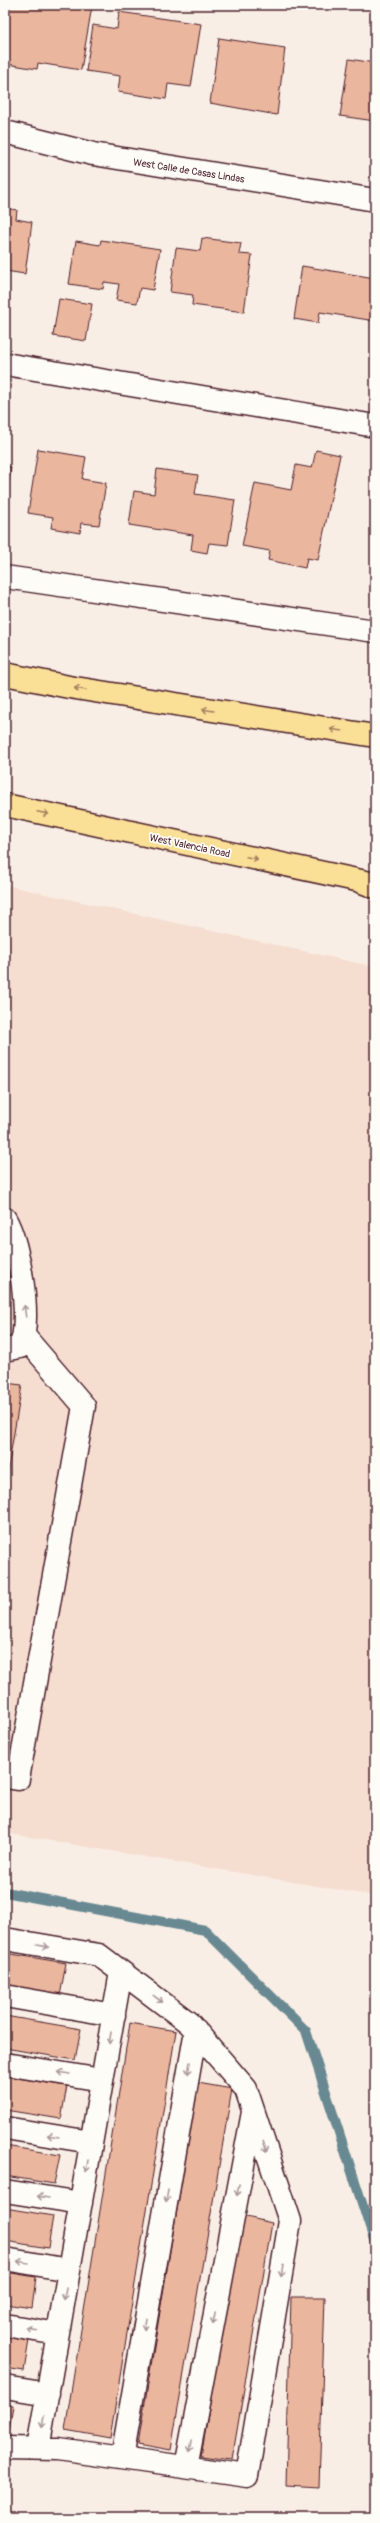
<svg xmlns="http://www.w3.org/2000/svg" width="380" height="2523" font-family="Pangolin,sans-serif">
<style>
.built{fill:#f5ddd0}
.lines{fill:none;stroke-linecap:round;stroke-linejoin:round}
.stream{stroke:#698992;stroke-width:10}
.building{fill:#ebb69e;stroke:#4a1f2b}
.minor-casing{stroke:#4a1f2b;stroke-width:25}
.major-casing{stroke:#4a1f2b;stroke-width:25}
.highway-casing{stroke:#4a1f2b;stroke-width:25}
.minor{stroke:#fdfcf7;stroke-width:22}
.major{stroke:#fadf96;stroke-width:22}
.highway{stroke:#fadf96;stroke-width:22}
.oneway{stroke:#a27f60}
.oneway2{stroke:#ac999b}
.labels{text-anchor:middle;stroke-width:3.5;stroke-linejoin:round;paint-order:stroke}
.street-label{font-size:10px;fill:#4a1f2b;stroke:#fdfcf7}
</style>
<rect width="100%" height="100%" fill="#f9eee5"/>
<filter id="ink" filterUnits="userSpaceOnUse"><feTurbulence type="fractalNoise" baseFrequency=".025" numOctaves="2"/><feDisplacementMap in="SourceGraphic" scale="8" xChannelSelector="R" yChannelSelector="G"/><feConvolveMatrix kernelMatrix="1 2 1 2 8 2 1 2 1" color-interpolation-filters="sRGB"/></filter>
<g filter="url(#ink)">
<!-- built -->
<path class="built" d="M 5,885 L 375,967 L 375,1896 L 5,1833 Z"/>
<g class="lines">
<!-- stream -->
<path class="stream" d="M 5,1892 L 205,1930 L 306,2031 L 375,2243"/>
</g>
<!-- building -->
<path class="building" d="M 5,5 L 92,6 L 81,70 L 38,63 L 37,69 L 7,64 L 9,48 L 5,47 Z
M 119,12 L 201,24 L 191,87 L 168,84 L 166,99 L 118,92 L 120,76 L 86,71 L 93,25 L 117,29 Z
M 219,38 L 285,48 L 277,115 L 210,103 Z
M 349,59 L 375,63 L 375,121 L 340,116 Z
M 5,208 L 17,210 L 16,219 L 32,222 L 25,274 L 5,271 Z
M 202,238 L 241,243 L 239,254 L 252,255 L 244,312 L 192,305 L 193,295 L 170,292 L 176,248 L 200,251 Z
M 101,240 L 160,249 L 153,290 L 140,288 L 137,303 L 116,300 L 119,284 L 104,282 L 103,289 L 69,284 L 76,241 L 100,245 Z
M 302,266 L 375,278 L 375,321 L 320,312 L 318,323 L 294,319 Z
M 59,299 L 92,304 L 86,341 L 53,336 Z
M 38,449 L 86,457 L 82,479 L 106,483 L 99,525 L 81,523 L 80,533 L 51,528 L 53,517 L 28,513 Z
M 316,450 L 340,455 L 318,560 L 307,558 L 305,568 L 268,560 L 270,551 L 242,546 L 255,483 L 291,490 L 296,465 L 312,468 Z
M 5,466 L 11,467 L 5,509 Z
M 157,469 L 198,475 L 195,494 L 235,500 L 228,545 L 209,543 L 207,553 L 191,550 L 193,535 L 129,525 L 134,491 L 154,494 Z
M 5,1383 L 22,1385 L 5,1487 Z
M 5,1953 L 66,1963 L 60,1996 L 5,1987 Z
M 5,2016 L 81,2029 L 75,2060 L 5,2048 Z
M 130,2023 L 176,2031 L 110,2438 L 65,2430 Z
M 5,2076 L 67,2086 L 61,2119 L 5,2110 Z
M 198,2083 L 232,2089 L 171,2450 L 138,2444 Z
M 5,2146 L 60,2155 L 54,2184 L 5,2176 Z
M 5,2208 L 53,2216 L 48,2248 L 5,2241 Z
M 242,2216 L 272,2223 L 232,2460 L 201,2456 Z
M 5,2272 L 36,2277 L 32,2308 L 5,2304 Z
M 291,2297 L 325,2297 L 319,2487 L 286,2485 Z
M 5,2336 L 29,2340 L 24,2371 L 5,2368 Z
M 5,2403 L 13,2405 L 9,2433 L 5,2432 Z"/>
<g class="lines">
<!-- minor casing -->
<g class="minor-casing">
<path id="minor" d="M 5,132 L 93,154 L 375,200
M 5,364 L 375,426
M 5,577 L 375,631
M 5,1219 C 20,1244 32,1322 20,1347 L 5,1350
M 5,1777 L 18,1779 L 84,1406 L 25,1337
M 5,1939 L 99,1955 L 189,2023 L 246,2089 L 290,2221 L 247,2476 L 58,2449 L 5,2448
M 5,1996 L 114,2015
M 5,2064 L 102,2080
M 5,2128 L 91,2142
M 5,2191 L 81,2203
M 5,2259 L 69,2270
M 5,2325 L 58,2334
M 5,2387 L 48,2394
M 38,2448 L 121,1972
M 122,2458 L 196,2030
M 186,2467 L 253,2112"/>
</g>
<!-- major casing -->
<g class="major-casing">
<path id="major" d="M 5,674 L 69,687 L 375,736
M 5,805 L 375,884"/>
</g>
<!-- highway casing -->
<g class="highway-casing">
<path id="highway" d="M 362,882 L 375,887"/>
</g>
<!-- minor -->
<use href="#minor" class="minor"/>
<!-- major -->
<use href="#major" class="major"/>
<!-- highway -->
<use href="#highway" class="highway"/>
</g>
<!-- one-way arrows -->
<defs><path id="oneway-shaft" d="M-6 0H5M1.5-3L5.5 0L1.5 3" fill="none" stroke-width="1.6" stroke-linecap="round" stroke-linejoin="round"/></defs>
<g class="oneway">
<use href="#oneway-shaft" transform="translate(80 689) rotate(-171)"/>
<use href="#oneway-shaft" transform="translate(208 710) rotate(-171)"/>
<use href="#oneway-shaft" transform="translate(336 730) rotate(-171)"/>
<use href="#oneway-shaft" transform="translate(43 813) rotate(12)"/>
<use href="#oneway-shaft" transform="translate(252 858) rotate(12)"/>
</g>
<g class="oneway2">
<use href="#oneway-shaft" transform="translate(25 1311) rotate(-97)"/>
<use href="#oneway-shaft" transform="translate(43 1946) rotate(10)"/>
<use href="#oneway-shaft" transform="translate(158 1999) rotate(37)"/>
<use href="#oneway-shaft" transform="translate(110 2038) rotate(100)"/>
<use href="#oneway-shaft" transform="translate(189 2068) rotate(100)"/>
<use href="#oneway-shaft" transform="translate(64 2073) rotate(-171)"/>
<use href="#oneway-shaft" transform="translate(53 2136) rotate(-171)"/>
<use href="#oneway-shaft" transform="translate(265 2146) rotate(72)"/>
<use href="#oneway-shaft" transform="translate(87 2166) rotate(100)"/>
<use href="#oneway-shaft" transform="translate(238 2190) rotate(101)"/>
<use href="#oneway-shaft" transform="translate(167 2196) rotate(100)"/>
<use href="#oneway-shaft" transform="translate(43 2197) rotate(-171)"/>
<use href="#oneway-shaft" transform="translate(23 2262) rotate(-171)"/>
<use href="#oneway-shaft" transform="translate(282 2271) rotate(100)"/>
<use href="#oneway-shaft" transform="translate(65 2294) rotate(100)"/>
<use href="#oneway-shaft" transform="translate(214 2318) rotate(101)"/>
<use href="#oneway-shaft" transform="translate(145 2324) rotate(100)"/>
<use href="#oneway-shaft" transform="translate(32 2329) rotate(-170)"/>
<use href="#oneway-shaft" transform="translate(43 2422) rotate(100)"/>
<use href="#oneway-shaft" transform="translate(190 2446) rotate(101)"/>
</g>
</g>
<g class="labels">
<!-- street labels -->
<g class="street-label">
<text transform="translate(189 170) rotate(9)" y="4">West Calle de Casas Lindas</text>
<text transform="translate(190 845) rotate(12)" y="4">West Valencia Road</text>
</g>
</g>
<!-- margin -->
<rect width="380" height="2523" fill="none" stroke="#fdfcf7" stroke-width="20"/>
<rect x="10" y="10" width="360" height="2503" fill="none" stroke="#4a1f2b" stroke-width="1.5" filter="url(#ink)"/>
</svg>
